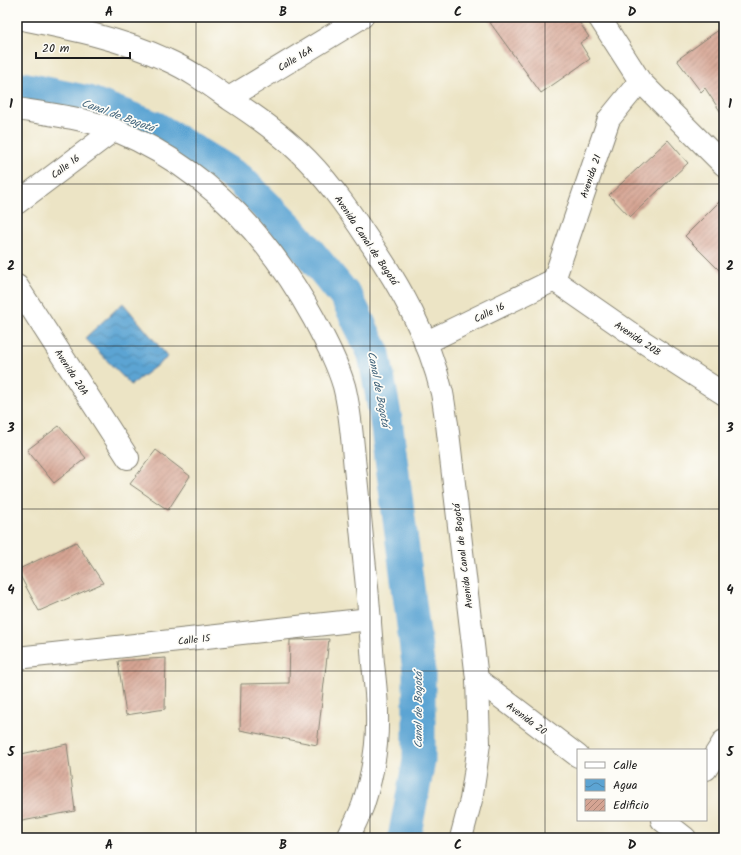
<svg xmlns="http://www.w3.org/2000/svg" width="741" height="855" font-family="Kalam,sans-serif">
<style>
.water{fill:url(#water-waves);stroke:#3c6078}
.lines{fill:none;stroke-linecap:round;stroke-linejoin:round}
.canal{stroke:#5ca4d3;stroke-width:33}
.building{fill:url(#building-hatch)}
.street-casing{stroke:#848070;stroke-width:24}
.secondary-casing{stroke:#848070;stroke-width:24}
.street{stroke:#fff;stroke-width:22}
.secondary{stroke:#fff;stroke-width:22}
.grid{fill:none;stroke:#1c1c1c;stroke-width:1;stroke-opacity:0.55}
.labels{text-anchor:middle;stroke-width:3.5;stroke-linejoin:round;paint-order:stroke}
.street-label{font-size:10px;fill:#1c1c1c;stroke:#fdfcf7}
.water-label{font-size:11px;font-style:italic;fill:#3c6078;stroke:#fdfcf7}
.neatline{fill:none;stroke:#1c1c1c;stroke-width:1.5}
.grid-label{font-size:13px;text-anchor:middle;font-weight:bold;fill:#1c1c1c}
</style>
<defs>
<pattern id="water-waves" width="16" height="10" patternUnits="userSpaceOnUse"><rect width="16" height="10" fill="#5ca4d3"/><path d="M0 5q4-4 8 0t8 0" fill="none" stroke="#4b85aa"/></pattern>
<pattern id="building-hatch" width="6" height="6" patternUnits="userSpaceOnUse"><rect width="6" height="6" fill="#d5a493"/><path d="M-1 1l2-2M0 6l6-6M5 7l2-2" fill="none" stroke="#ac8577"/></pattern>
</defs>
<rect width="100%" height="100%" fill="#fdfcf7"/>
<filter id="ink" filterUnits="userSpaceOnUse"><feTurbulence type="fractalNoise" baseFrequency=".025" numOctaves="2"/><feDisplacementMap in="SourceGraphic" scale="8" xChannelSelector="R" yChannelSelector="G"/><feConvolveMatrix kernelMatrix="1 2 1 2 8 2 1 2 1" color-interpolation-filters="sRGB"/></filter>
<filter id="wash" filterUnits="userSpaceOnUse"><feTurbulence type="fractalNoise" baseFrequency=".012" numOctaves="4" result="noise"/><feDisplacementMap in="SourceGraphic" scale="16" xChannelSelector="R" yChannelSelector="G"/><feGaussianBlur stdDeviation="0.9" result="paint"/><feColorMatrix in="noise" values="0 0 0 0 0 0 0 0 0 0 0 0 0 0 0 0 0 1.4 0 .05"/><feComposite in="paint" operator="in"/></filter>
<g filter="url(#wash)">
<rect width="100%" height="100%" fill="#ece4c5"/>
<!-- water -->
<path class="water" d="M 123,303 L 168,357 L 131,385 L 85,338 Z"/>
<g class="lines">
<!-- canal -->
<path class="canal" d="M 17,87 L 88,102 L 156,128 L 239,179 L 294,234 L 347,298 L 374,354 L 386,420 L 419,671 L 419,761 L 404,838"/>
</g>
<g id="blocks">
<!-- building -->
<path class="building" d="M 486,17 L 576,17 L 589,37 L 580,43 L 590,59 L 541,93 Z
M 724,26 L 724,117 L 705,88 L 701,92 L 677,60 Z
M 668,140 L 688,163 L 630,217 L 609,195 Z
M 724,197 L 724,275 L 685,236 Z
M 59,426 L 86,458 L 54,483 L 27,450 Z
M 156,450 L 190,476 L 168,510 L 130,484 Z
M 76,542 L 103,583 L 39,611 L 17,570 Z
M 329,639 L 317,745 L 240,730 L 241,684 L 289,683 L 290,640 Z
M 166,658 L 165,709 L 126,715 L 118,661 Z
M 67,744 L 75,811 L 17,822 L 17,755 Z"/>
</g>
</g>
<g filter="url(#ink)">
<use href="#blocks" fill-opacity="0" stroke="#848070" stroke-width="1"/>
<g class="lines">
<!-- street casing -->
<g class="street-casing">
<path id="street" d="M 599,17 L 640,81 L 724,165
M 229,98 L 362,17
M 17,203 L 114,130
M 554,280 L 609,119 L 640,81
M 554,280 L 639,339 L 724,394
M 17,286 L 128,458
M 425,343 L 554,280
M 17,658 L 370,619
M 477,679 L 578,756
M 706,769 L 724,741
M 662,820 L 685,838"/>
</g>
<!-- secondary casing -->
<g class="secondary-casing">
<path id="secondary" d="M 17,18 C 67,28 120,38 167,60 C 190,70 210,85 231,100 C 254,115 277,131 297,150 C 325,176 347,207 368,239 C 400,286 429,337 442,393 C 444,403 445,414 447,424 L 477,679 L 479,743 L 475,774 L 471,800 L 461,838
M 17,109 C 50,114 84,118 115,130 C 205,167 268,235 314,319 C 325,340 337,362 344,386 C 351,413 352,440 355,468 C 359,504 362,541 366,577 C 369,606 371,635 373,664 C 375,681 377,698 377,714 C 378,744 372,777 363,805 C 359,816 353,827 348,838"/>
</g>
<!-- street -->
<use href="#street" class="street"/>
<!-- secondary -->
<use href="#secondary" class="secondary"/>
</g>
</g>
<!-- grid -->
<path class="grid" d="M 196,17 L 196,838M 370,17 L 370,838M 545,17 L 545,838M 17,184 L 724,184M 17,346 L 724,346M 17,509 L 724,509M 17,671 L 724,671"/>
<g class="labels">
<!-- street labels -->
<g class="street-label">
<text transform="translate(295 58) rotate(-31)" y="4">Calle 16A</text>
<text transform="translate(65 166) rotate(-37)" y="4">Calle 16</text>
<text transform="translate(590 176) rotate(-71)" y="4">Avenida 21</text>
<text transform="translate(367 240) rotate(56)" y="4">Avenida Canal de Bogotá</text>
<text transform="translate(489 312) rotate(-26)" y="4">Calle 16</text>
<text transform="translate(638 338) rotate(34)" y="4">Avenida 20B</text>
<text transform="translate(72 372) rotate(57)" y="4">Avenida 20A</text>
<text transform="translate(462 556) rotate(-97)" y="4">Avenida Canal de Bogotá</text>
<text transform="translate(194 639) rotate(-6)" y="4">Calle 15</text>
<text transform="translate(527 718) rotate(37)" y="4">Avenida 20</text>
</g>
<!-- water labels -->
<g class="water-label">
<text transform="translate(118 115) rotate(20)" y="4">Canal de Bogotá</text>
<text transform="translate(379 389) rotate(79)" y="4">Canal de Bogotá</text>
<text transform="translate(418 710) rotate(-90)" y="4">Canal de Bogotá</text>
</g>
</g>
<!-- margin -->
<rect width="741" height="855" fill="none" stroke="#fdfcf7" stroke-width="44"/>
<!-- legend -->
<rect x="577" y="749" width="130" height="72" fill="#fdfcf7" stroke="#a3a29f"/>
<rect x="585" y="762" width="20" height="6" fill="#ffffff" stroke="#a3a29f"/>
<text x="613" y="769" font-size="12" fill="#1c1c1c">Calle</text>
<rect x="585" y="779" width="20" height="12" fill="url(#water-waves)" stroke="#a3a29f"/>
<text x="613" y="789" font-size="12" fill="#1c1c1c">Agua</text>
<rect x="585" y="799" width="20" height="12" fill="url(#building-hatch)" stroke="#a3a29f"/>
<text x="613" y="809" font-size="12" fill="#1c1c1c">Edificio</text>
<!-- scale -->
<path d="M36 52v6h94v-6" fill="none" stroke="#1c1c1c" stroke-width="2"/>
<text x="42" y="52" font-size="12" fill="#1c1c1c" stroke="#fdfcf7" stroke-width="3" paint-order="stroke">20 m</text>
<rect x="22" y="22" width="697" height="811" class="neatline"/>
<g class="grid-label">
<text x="109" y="16">A</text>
<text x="283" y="16">B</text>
<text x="458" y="16">C</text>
<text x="632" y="16">D</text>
<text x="11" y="108">1</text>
<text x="730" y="108">1</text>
<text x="11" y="270">2</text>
<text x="730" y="270">2</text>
<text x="11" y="432">3</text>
<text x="730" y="432">3</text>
<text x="11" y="594">4</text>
<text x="730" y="594">4</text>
<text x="11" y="756">5</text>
<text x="730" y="756">5</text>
<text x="109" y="849">A</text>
<text x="283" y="849">B</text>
<text x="458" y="849">C</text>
<text x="632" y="849">D</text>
</g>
</svg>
